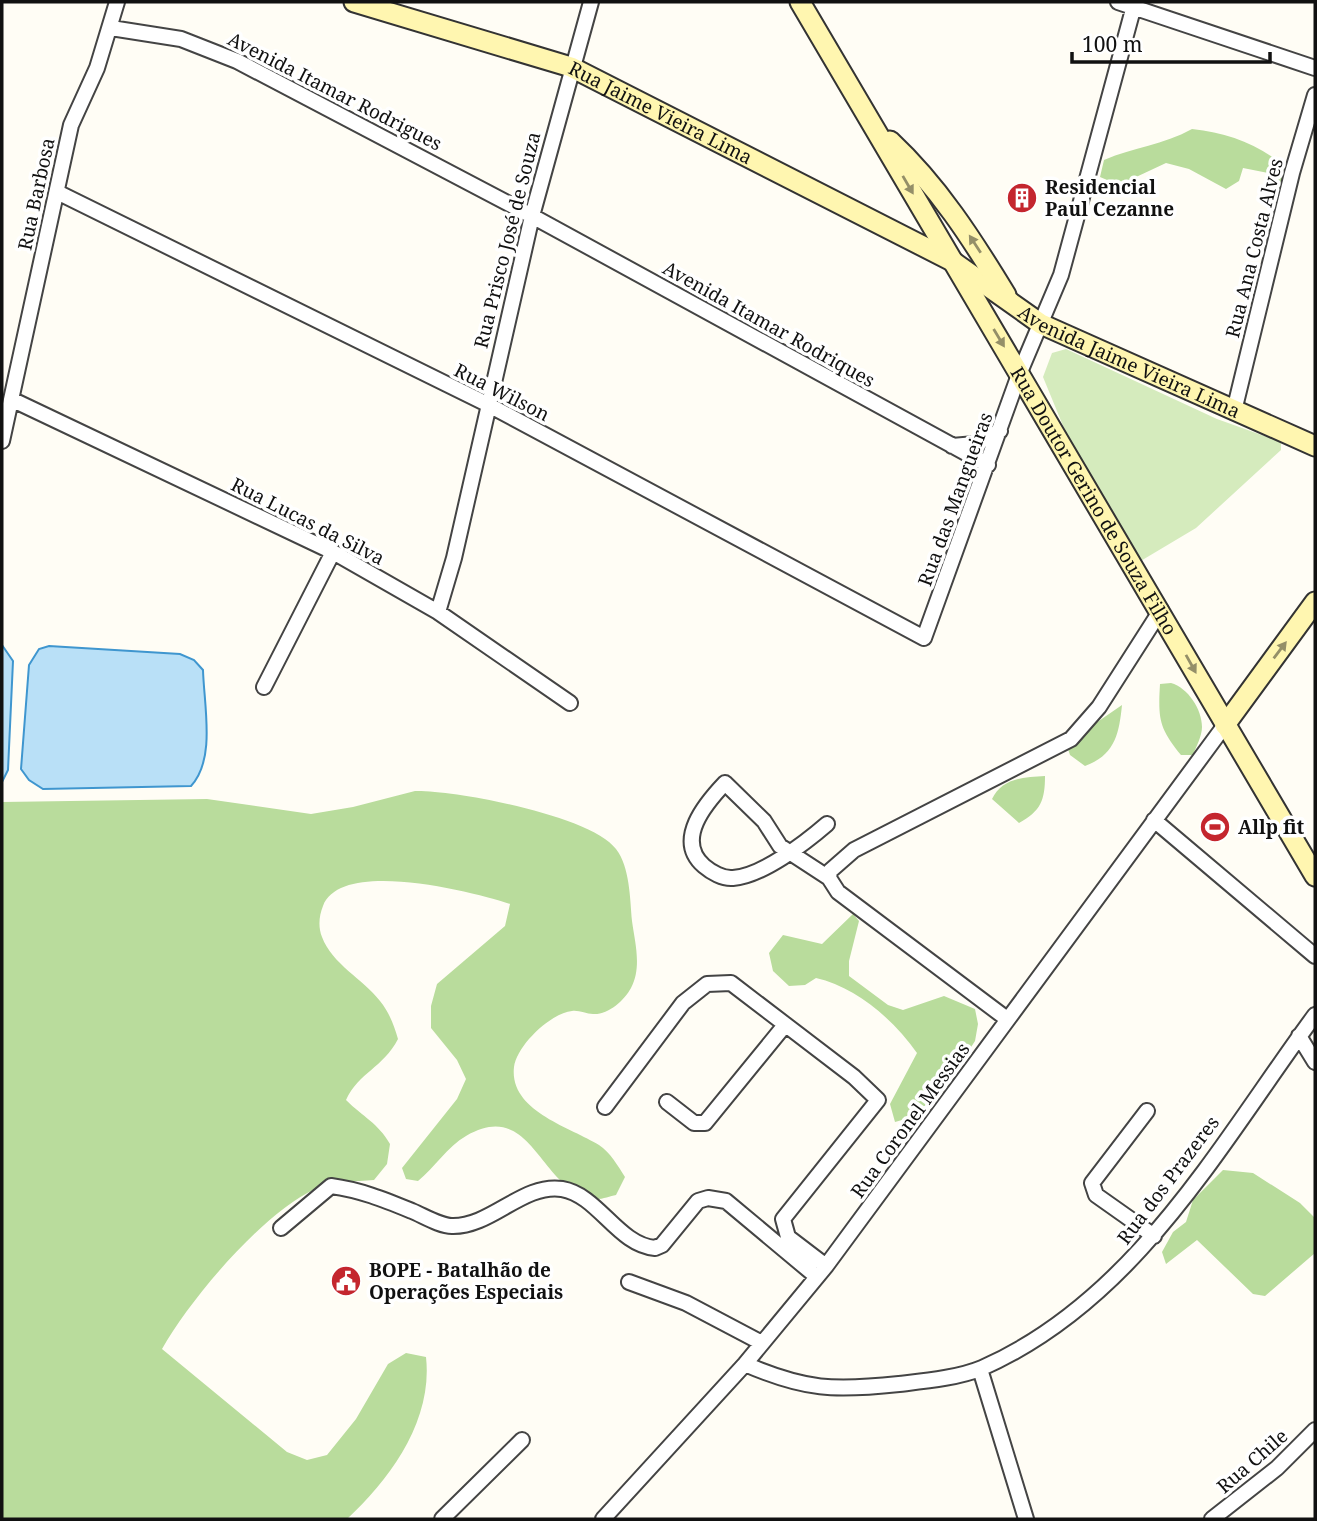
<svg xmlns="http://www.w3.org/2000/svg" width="1317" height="1521" font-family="'Noto Serif',serif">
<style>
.green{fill:#d5ebbd}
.forest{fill:#b9dc9c}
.water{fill:#b9e0f7;stroke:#3f96cf;stroke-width:2}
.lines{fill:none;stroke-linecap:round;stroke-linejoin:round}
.street-casing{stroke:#444;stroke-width:18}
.secondary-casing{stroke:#333;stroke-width:23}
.street{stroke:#fff;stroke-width:14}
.secondary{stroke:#fff6b0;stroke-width:19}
.oneway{fill:#948f68}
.labels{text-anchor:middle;stroke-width:7;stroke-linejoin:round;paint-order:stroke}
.street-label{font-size:19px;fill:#111;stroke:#fff}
.poi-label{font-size:19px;font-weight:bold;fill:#111;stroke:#fff;text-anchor:start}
</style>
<rect width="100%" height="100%" fill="#fffdf5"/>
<!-- green -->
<path class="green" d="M 1066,349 L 1217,419 L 1281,442 L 1281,450 L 1196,528 L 1139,562 L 1073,450 L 1043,377 L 1052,353 Z"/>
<!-- forest -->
<path class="forest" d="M 1192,129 C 1229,133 1258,144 1287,168 L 1278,203 L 1272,204 L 1267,199 L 1278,175 L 1243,168 L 1239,181 L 1226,189 L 1189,169 L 1166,163 L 1119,185 L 1100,177 L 1104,160 C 1134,147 1163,145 1192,129 Z
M 1171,683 C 1188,688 1202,709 1202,727 C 1202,736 1196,747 1193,755 L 1181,755 C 1159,728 1158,719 1160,684 Z
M 1122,705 C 1119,734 1115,755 1085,766 L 1070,755 L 1068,749 L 1093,725 Z
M 1045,776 C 1045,800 1041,811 1019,823 L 992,799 C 1002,778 1024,777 1045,776 Z
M 415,791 C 456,790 592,816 616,849 C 630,867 630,899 632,921 C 635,943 642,967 631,988 C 624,1001 608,1015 593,1014 C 586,1014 579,1010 572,1011 C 551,1013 517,1045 514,1067 C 509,1111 570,1127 599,1145 C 610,1152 618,1166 625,1177 L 616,1195 C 610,1196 601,1200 594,1199 C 539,1191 533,1097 466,1136 C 448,1146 434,1168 418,1181 L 406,1179 L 402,1168 L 457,1099 L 466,1079 L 457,1060 L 431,1028 L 431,1006 L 437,984 L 505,926 L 510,904 C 473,892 341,858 323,906 C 319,916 318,927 322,937 C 332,964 363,979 380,1001 C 389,1012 394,1025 398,1039 C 383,1068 359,1072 346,1100 C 363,1117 378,1123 390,1144 L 387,1164 L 374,1180 C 355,1182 333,1180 315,1189 C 262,1214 191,1298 162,1349 L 287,1452 L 307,1460 L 327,1455 L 356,1419 L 388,1364 L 406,1353 L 426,1357 C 433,1420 391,1478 347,1519 L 2,1519 L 2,802 L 207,799 L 311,814 L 353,807 Z
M 853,914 L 859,921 L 849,961 L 849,976 L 888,1005 L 903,1010 L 944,996 L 975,1009 L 978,1024 L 975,1041 L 935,1103 L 916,1116 L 895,1122 L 890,1104 L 917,1053 C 894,1020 856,987 816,978 L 805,985 L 789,986 L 773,971 L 769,953 L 783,935 L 822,944 Z
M 1223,1170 L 1253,1173 L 1300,1203 L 1315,1218 L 1315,1253 L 1265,1296 L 1253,1294 L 1197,1240 L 1166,1264 L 1162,1252 L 1173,1232 L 1186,1222 L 1193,1200 Z"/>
<!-- water -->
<path class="water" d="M 2,645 L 13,661 L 8,770 L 2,782 Z
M 49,646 L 180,654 L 194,660 L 203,670 C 204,706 216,759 191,786 L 43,789 L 29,780 L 21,769 L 29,665 L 39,649 Z"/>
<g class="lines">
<!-- street casing -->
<g class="street-casing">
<path id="street" d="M 1118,2 L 1315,68
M 111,28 L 181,39 L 237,61 L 532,216 L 988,465
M 57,192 L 487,404 L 924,638 L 1020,372 L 1061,275 L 1135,2
M 13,400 L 333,552 L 438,612 L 570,703
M 1234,411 L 1292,173 L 1315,95
M 2,441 L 71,125 L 97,68 L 117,2
M 952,446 L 975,444 L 1000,431
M 438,612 L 454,558 L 532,216 L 591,2
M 264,687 L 333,552
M 1154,820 L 1315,956
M 827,824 C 805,843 762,876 733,878 C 723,879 711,872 704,866 C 674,840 706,803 725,783 L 764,821 L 780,846 L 829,878
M 1007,1019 L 838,892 L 829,878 L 830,871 L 854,850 L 1071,739 L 1099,707 L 1161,610
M 1299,1036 L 1315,1062
M 667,1102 L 694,1123 L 705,1123 L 785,1025
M 605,1107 L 683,1003 L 707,984 L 731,983 L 854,1077 L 878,1100 L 783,1219 L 788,1237 L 826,1266
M 1147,1111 L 1092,1183 L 1096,1195 L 1154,1236
M 281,1228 L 331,1186 C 361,1190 385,1200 412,1211 C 424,1216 440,1226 452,1226 C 491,1227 523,1183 562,1189 C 598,1195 618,1245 655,1248 L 662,1245 L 698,1201 L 708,1198 L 726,1201 L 817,1277
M 629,1282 L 686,1303 L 762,1343
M 745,1364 C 805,1390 834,1391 899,1384 C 925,1381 958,1378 982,1368 C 1136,1300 1220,1144 1315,1015
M 980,1369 L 1026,1519
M 442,1519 L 522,1440
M 603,1519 L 745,1364 L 826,1266 L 1225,725
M 1212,1519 L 1277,1468 L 1315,1430"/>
</g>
<!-- secondary casing -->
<g class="secondary-casing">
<g id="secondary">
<path id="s1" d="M 354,2 L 571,67 L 952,261 L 1041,324 L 1315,446"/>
<path id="s2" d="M 800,2 L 1315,876"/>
<path d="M 890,141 C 938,186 972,239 1006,295"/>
<path d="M 1225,725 L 1315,602"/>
</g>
</g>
<!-- street -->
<use href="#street" class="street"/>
<!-- secondary -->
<use href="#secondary" class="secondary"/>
</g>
<!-- one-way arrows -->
<defs><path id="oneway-solid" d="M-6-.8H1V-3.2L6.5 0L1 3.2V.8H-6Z" transform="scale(1.75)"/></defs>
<g class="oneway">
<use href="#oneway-solid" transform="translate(908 185) rotate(60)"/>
<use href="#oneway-solid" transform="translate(975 244) rotate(-123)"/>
<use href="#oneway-solid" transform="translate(999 338) rotate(59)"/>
<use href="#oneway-solid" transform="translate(1280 650) rotate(-53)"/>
<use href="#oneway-solid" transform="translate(1191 664) rotate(61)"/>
</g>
<!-- icons -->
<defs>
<g id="building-disc" transform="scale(1.575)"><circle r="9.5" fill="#c4262e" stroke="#fff"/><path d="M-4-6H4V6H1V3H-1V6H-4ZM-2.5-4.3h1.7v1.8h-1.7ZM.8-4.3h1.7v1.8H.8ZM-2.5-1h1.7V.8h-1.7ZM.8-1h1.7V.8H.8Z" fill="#fff"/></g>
<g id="stadium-disc" transform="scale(1.575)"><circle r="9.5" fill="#c4262e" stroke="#fff"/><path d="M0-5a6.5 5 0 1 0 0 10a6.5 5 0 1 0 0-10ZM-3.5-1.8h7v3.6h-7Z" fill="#fff"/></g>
<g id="civic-disc" transform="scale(1.575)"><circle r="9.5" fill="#c4262e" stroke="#fff"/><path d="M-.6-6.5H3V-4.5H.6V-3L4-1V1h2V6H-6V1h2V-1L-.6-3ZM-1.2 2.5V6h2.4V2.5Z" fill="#fff"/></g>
</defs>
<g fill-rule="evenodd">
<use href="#building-disc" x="1022" y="198"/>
<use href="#stadium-disc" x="1215" y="827"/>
<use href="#civic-disc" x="346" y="1281"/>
</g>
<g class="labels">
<!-- street labels -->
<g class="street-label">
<text transform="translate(335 91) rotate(27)" y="7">Avenida Itamar Rodrigues</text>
<text dy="7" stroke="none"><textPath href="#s1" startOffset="327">Rua Jaime Vieira Lima</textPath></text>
<text transform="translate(36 194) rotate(-78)" y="7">Rua Barbosa</text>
<text transform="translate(507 240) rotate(-76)" y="7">Rua Prisco José de Souza</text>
<text transform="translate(1254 248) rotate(-76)" y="7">Rua Ana Costa Alves</text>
<text transform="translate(769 324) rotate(29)" y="7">Avenida Itamar Rodriques</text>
<text dy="7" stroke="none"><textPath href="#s1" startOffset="859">Avenida Jaime Vieira Lima</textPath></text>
<text transform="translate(502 392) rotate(27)" y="7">Rua Wilson</text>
<text transform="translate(955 499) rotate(-70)" y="7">Rua das Mangueiras</text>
<text dy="7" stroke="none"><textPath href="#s2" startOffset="579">Rua Doutor Gerino de Souza Filho</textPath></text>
<text transform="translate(308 521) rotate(27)" y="7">Rua Lucas da Silva</text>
<text transform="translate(910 1120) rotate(-54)" y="7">Rua Coronel Messias</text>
<text transform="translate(1168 1180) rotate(-53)" y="7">Rua dos Prazeres</text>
<text transform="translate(1252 1461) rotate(-41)" y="7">Rua Chile</text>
</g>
<!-- poi labels -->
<g class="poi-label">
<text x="1045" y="194">Residencial<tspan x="1045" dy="22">Paul Cezanne</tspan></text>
<text x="1238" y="834">Allp fit</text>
<text x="369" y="1277">BOPE - Batalhão de<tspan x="369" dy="22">Operações Especiais</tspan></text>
</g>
</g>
<!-- border -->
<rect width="1317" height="1521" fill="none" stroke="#111111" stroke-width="7"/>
<!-- scale -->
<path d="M1072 52v10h198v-10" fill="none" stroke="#111111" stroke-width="3.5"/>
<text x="1082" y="52" font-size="21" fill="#111111" stroke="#ffffff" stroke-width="5" paint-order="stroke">100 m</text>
</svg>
